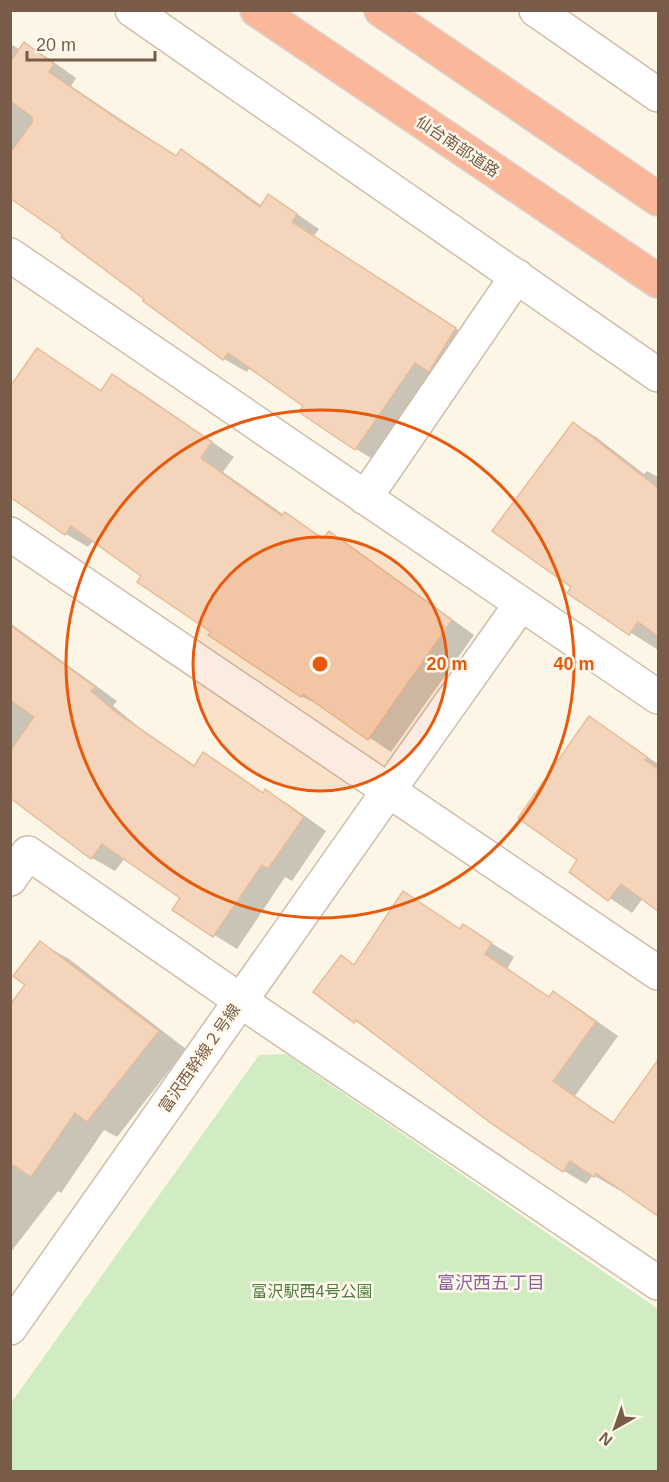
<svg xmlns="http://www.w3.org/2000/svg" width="669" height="1482" font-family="Helvetica,'Noto Sans JP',sans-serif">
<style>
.green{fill:#d1ecc3}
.shadow{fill:#0003}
.building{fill:#f4d5bb;stroke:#e7bc9b;stroke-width:1.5}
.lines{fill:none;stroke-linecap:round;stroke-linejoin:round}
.minor-casing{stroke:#cfbdab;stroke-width:36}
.tertiary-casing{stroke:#cfbdab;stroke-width:36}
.motorway-casing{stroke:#dcd5d0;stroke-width:36}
.minor{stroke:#fff;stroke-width:33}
.tertiary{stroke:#fff;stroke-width:33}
.motorway{stroke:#fab79a;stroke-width:33}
.ring{fill:none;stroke:#e8590c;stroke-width:3}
.labels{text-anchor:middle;stroke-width:5;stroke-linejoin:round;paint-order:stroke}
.street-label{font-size:16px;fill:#785c49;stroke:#fff9ec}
.park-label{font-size:16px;fill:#4f7e40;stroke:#fff9ec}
.neighbourhood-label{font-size:18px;fill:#8b649b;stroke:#fff9ec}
.centre{fill:#e8590c;stroke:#fff9ec;stroke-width:3}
.ring-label{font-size:18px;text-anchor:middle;font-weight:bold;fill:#e8590c;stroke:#fff9ec;stroke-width:5;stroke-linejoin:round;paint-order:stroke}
</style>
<rect width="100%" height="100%" fill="#fdf5e5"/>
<!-- green -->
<path class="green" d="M 286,1054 L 658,1309 L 658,1471 L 11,1471 L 11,1403 L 259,1055 Z"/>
<!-- shadow -->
<path class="shadow" d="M 10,44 L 21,50 L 25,44 L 48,58 L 76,78 L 71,86 L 177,157 L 182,151 L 204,164 L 262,206 L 269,196 L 291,210 L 319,229 L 314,236 L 478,343 L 378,462 L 356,449 L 305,406 L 250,367 L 247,372 L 224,359 L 65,234 L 10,196 Z
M 38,350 L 102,391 L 113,376 L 136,389 L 234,457 L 223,472 L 284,515 L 286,513 L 325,539 L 329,533 L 352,547 L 474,635 L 391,752 L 325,708 L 301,696 L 94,540 L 88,547 L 66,534 Z
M 573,423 L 596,437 L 644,474 L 647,471 L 658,477 L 658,650 L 569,593 L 573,587 Z
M 10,623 L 117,701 L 113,706 L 140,728 L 195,766 L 204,754 L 264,793 L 265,791 L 288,804 L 326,831 L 292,881 L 285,877 L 237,949 L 174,910 L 183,897 L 125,858 L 115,871 L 92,858 L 10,797 Z
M 590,718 L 658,764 L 658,909 L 643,898 L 632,913 L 571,872 L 579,860 Z
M 404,893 L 461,930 L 464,926 L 514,957 L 507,969 L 551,998 L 554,993 L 577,1007 L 618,1036 L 575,1096 L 615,1123 L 654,1068 L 658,1071 L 658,1214 L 619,1187 L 617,1189 L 593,1175 L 586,1184 L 564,1171 L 315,992 L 341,957 L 356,965 Z
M 40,943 L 69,959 L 186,1049 L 117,1137 L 104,1130 L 61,1193 L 58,1191 L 10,1253 L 10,1008 L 27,985 Z"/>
<!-- building -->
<path class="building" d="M 24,42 L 54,64 L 49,72 L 116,118 L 176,156 L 181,149 L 260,207 L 268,194 L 297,214 L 292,222 L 456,328 L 429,372 L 415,363 L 355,450 L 299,412 L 303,406 L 228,353 L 223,360 L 143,301 L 144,299 L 61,237 L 63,235 L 10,198 L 10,153 L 33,121 L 32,117 L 10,101 L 10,62 Z
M 37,348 L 101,391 L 112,374 L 212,442 L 201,458 L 282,516 L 285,512 L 323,539 L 329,531 L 452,620 L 368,740 L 303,694 L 301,697 L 208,635 L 211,632 L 137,582 L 141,576 L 71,526 L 65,535 L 10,497 L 10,387 Z
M 573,422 L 658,488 L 658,636 L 638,622 L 629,635 L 567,593 L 571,587 L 492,531 Z
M 10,625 L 95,687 L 91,691 L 117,713 L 194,766 L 203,752 L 263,793 L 265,789 L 304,817 L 268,869 L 262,865 L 213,937 L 172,910 L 180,898 L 102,844 L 91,859 L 10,798 L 10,751 L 34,717 L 10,700 Z
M 589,716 L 647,757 L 645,760 L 658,769 L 658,911 L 621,884 L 608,901 L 569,872 L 577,860 L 518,818 Z
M 403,891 L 460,929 L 463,924 L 492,943 L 485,954 L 549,997 L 553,991 L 596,1022 L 553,1081 L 613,1123 L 658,1060 L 658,1216 L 596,1173 L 594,1177 L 570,1161 L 563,1172 L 492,1124 L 356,1020 L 354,1023 L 313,992 L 341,955 L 354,965 Z
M 40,941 L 159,1031 L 87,1122 L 75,1113 L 31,1177 L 10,1163 L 10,1005 L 25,985 L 13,976 Z"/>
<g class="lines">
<!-- minor casing -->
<g class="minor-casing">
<path id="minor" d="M 132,10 L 658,375
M 536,10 L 658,95
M 10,255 L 658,697
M 365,498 L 517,276
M 389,790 L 521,604
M 10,879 L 28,853 L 267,1019 L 658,1283"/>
</g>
<!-- tertiary casing -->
<g class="tertiary-casing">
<path id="tertiary" d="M 10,534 L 658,973
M 10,1328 L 389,790"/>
</g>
<!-- motorway casing -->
<g class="motorway-casing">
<path id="motorway" d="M 257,10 L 658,281
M 381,10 L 658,199"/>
</g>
<!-- minor -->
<use href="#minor" class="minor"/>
<!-- tertiary -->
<use href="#tertiary" class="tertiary"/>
<!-- motorway -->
<use href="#motorway" class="motorway"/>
</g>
<!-- distance rings -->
<circle cx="320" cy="664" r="127" fill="#e8590c" fill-opacity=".12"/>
<g class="ring">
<circle cx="320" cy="664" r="127"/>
<circle cx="320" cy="664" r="254"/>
</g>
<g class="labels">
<!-- street labels -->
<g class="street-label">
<text transform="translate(458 146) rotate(34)" y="6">仙台南部道路</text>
<text transform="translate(199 1058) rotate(-55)" y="6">富沢西幹線２号線</text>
</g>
<!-- park labels -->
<g class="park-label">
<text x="312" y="1297">富沢駅西4号公園</text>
</g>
<!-- neighbourhood labels -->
<g class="neighbourhood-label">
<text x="491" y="1289">富沢西五丁目</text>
</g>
</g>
<circle cx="320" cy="664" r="9" class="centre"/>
<g class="ring-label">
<text x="447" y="670">20 m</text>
<text x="574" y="670">40 m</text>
</g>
<!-- border -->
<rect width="669" height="1482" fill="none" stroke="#785c49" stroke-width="24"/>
<!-- north arrow -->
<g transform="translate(615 1428) rotate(220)" stroke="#fff9ec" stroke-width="4.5" paint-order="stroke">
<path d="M0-4.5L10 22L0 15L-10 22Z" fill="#785c49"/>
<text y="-9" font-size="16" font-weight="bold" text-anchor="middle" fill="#785c49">N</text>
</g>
<!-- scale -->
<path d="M27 51v9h128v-9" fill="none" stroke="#785c49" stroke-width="3"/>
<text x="36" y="51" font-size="18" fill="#785c49" stroke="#fff9ec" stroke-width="4.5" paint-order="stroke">20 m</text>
</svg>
